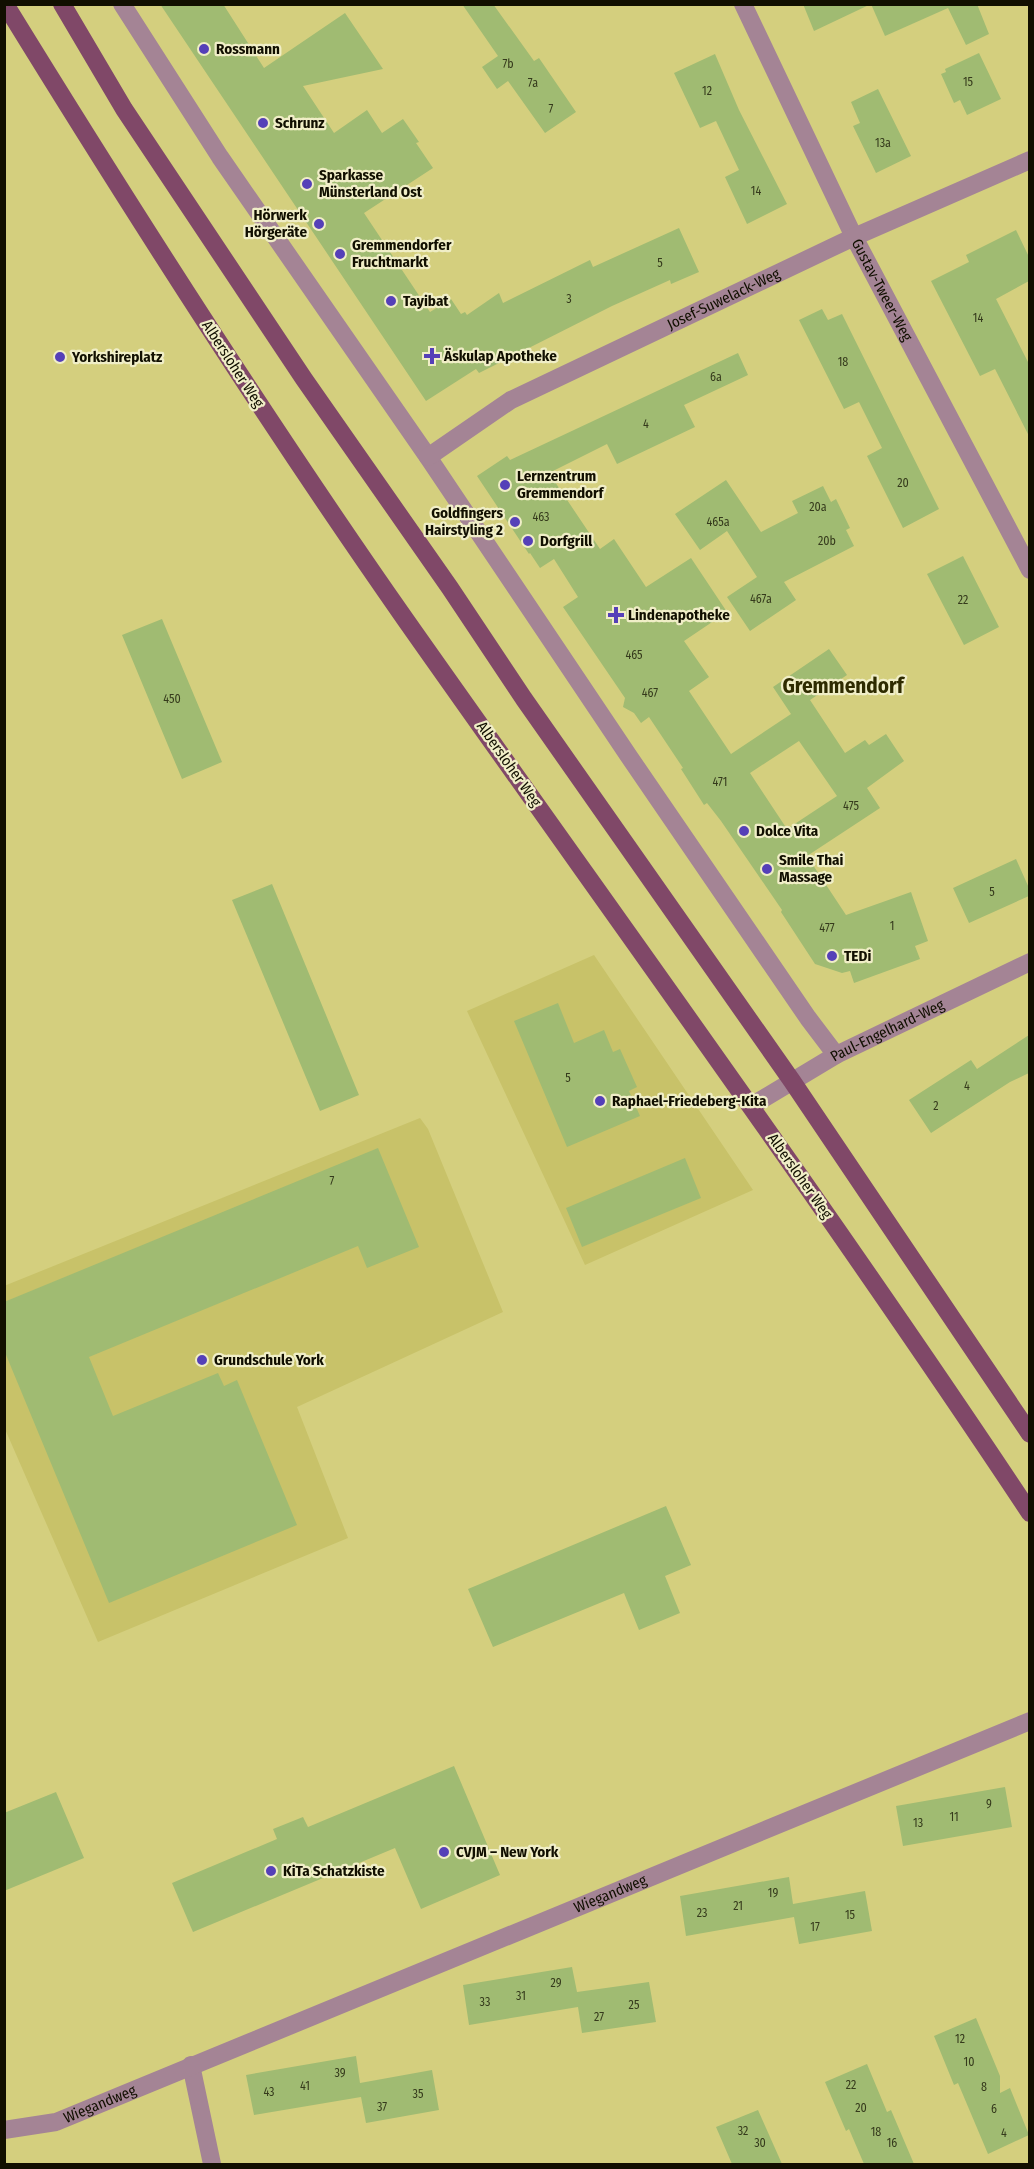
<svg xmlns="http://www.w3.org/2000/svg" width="1034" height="2169" font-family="'Fira Sans Condensed',sans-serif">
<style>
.built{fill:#c8c269}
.building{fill:#a0bb72;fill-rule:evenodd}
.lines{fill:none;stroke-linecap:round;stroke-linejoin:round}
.minor{stroke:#a48495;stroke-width:18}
.major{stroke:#804868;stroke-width:18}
.poi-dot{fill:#5540b8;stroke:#f0eec7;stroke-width:2}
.labels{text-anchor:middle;stroke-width:4.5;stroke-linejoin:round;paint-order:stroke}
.number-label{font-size:12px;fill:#353a1c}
.poi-label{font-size:15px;font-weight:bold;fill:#110f00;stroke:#f0eec7;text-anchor:start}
.street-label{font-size:15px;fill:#110f00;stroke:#f0eec7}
.district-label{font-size:21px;font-weight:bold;fill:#2e2b00;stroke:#f0eec7}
</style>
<rect width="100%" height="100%" fill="#d4cf7e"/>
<!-- built -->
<path class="built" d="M 594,955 L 753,1190 L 585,1265 L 467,1011 Z
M 420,1118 L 428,1129 L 503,1312 L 297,1407 L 348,1538 L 98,1642 L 5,1429 L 4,1286 Z"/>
<!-- building -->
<path class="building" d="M 160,4 L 223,4 L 264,68 L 345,13 L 383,69 L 303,86 L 334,133 L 367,110 L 382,133 L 403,119 L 419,142 L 416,143 L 433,168 L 364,213 L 430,312 L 451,299 L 461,314 L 465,312 L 467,315 L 499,293 L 503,303 L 590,260 L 593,267 L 679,228 L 699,272 L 671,284 L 670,280 L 612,306 L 479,373 L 476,369 L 426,401 Z
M 462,4 L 493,4 L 534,61 L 539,58 L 576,112 L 545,133 L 508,81 L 497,89 L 482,67 L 498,56 Z
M 803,4 L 871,4 L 814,31 Z
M 871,4 L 977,4 L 989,34 L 966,45 L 948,8 L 885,36 Z
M 979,53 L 1001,99 L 967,115 L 960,100 L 954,103 L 941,74 L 946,72 L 945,69 Z
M 715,54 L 739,110 L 787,204 L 747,224 L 725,177 L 739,170 L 716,121 L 700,128 L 674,73 Z
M 878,89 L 911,156 L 876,173 L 853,126 L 860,123 L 851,102 Z
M 1016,230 L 1029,257 L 1029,281 L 996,299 L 1029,364 L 1029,436 L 995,369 L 980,376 L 931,281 L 969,262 L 966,255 Z
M 822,309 L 828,320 L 842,314 L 939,509 L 903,528 L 867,456 L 882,448 L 859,402 L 844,409 L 799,320 Z
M 738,353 L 748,375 L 684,405 L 695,427 L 617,464 L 607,444 L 549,473 L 600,549 L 614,539 L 646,587 L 691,558 L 727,612 L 684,641 L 709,677 L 689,691 L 731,754 L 791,714 L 773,687 L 829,649 L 847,675 L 810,700 L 845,753 L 865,740 L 869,745 L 886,734 L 904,761 L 867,788 L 880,808 L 807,856 L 846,915 L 911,892 L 928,941 L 915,946 L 920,959 L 854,983 L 850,971 L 842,973 L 815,964 L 781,912 L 782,910 L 721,821 L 707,803 L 704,805 L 681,769 L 683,768 L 649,717 L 641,723 L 634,713 L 623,707 L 625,698 L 563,607 L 578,597 L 554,559 L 540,568 L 530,553 L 529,554 L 477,476 L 507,456 L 510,460 ZM 799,741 L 837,796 L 787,829 L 750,773 Z
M 726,480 L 761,532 L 798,513 L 792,501 L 823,486 L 831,502 L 836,499 L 850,528 L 846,530 L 854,546 L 784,582 L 796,600 L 750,631 L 727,597 L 757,577 L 727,531 L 700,550 L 675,514 Z
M 963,556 L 999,627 L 964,645 L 927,574 Z
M 162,619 L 222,762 L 182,779 L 122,635 Z
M 1016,859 L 1029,888 L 1029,896 L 969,923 L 953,888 Z
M 272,884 L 359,1095 L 320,1111 L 232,900 Z
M 558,1003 L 574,1043 L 604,1030 L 613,1052 L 620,1049 L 637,1087 L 629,1091 L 640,1116 L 567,1147 L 514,1021 Z
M 1029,1035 L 1029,1073 L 1010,1082 L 931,1133 L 909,1100 L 971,1060 L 977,1069 Z
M 378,1148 L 419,1247 L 367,1268 L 358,1246 L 89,1357 L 113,1416 L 218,1373 L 224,1386 L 237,1380 L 297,1525 L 109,1603 L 4,1350 L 4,1302 Z
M 685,1158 L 701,1198 L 582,1247 L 566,1208 Z
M 666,1506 L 691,1565 L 665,1576 L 680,1613 L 639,1630 L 624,1593 L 493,1647 L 468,1589 Z
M 454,1766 L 500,1875 L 421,1909 L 395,1848 L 193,1932 L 172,1883 L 277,1839 L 273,1829 L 303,1817 L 308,1827 Z
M 1005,1787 L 1012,1827 L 903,1846 L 896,1806 Z
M 56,1792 L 84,1858 L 4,1891 L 4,1813 Z
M 789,1877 L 793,1904 L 865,1891 L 872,1931 L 799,1944 L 794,1917 L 686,1936 L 680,1896 Z
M 572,1967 L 577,1992 L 649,1982 L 656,2022 L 582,2033 L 578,2007 L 469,2025 L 463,1985 Z
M 976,2018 L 1000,2076 L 1000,2093 L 1010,2088 L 1029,2135 L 988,2154 L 958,2083 L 954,2085 L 934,2036 Z
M 356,2056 L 360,2083 L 432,2070 L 439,2110 L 366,2123 L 361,2097 L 254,2115 L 246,2075 Z
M 867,2064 L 887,2112 L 891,2110 L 914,2164 L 864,2164 L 849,2129 L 846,2131 L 825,2082 Z
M 758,2110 L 782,2164 L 732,2164 L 716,2127 Z"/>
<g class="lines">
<!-- minor -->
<g class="minor">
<path d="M 122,4 L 220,157 L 428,457 L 628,755 L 808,1018 L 836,1055"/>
<path id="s1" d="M 743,4 L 854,237 L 1030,570"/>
<path id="s2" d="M 428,457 L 511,400 L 854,237 L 1030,160"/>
<path id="s3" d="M 751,1106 L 836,1055 L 1030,962"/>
<path d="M 191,2065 L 212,2164"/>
<path id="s4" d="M 4,2130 L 56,2122 L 1030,1721"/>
</g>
<!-- major -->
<path class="major" d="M 5,4 C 133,212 265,419 405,619 C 614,916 829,1210 1030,1513
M 62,4 L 124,109 L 304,379 L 450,588 L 524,699 L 792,1081 L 1030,1434"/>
</g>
<!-- markers -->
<g class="poi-dot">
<circle cx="204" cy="49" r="6"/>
<circle cx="263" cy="123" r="6"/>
<circle cx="307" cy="184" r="6"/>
<circle cx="319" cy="224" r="6"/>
<circle cx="340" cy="254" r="6"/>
<circle cx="391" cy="301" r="6"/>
<path d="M429 347h6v6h6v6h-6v6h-6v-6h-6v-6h6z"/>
<circle cx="60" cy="357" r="6"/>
<circle cx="505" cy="485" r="6"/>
<circle cx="515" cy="522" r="6"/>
<circle cx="528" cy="541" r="6"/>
<path d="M613 606h6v6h6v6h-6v6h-6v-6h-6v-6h6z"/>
<circle cx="744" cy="831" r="6"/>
<circle cx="767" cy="869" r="6"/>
<circle cx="832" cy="956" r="6"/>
<circle cx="600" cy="1101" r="6"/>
<circle cx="202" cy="1360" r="6"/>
<circle cx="444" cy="1852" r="6"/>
<circle cx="271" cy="1871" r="6"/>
</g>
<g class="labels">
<!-- number labels -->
<g class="number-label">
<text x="508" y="68">7b</text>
<text x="968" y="86">15</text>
<text x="533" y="87">7a</text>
<text x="707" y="95">12</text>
<text x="551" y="113">7</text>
<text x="883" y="147">13a</text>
<text x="756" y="195">14</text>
<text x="660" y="267">5</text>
<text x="569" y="303">3</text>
<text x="978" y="322">14</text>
<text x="843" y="366">18</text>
<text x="716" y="381">6a</text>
<text x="646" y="428">4</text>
<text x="903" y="487">20</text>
<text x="818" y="511">20a</text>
<text x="541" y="521">463</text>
<text x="718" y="526">465a</text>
<text x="827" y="545">20b</text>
<text x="761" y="603">467a</text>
<text x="963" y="604">22</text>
<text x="634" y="659">465</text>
<text x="650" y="697">467</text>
<text x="172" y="703">450</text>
<text x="720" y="786">471</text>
<text x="851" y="810">475</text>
<text x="992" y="896">5</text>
<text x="892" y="930">1</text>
<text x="827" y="932">477</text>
<text x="568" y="1082">5</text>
<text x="967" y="1090">4</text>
<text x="936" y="1110">2</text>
<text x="332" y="1185">7</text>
<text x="989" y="1808">9</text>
<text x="954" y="1821">11</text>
<text x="918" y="1827">13</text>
<text x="773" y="1897">19</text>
<text x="738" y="1910">21</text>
<text x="702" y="1917">23</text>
<text x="850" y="1919">15</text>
<text x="815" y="1931">17</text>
<text x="556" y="1987">29</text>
<text x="521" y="2000">31</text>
<text x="485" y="2006">33</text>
<text x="634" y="2009">25</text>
<text x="599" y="2021">27</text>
<text x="960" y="2043">12</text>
<text x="969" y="2066">10</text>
<text x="340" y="2077">39</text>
<text x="851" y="2089">22</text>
<text x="305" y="2090">41</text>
<text x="984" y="2091">8</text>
<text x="269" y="2096">43</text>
<text x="418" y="2098">35</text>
<text x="382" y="2111">37</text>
<text x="861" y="2112">20</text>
<text x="994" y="2113">6</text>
<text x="743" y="2135">32</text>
<text x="876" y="2136">18</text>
<text x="1004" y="2137">4</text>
<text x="760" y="2147">30</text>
<text x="892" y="2147">16</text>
</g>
<!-- poi labels -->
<g class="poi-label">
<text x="216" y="54">Rossmann</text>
<text x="275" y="128">Schrunz</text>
<text x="319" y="180">Sparkasse<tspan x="319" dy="17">Münsterland Ost</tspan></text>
<text x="307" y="220" text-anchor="end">Hörwerk<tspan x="307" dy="17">Hörgeräte</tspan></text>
<text x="352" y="250">Gremmendorfer<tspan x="352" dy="17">Fruchtmarkt</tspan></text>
<text x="403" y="306">Tayibat</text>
<text x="444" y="361">Äskulap Apotheke</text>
<text x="72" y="362">Yorkshireplatz</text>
<text x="517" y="481">Lernzentrum<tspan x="517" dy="17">Gremmendorf</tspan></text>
<text x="503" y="518" text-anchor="end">Goldfingers<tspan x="503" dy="17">Hairstyling 2</tspan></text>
<text x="540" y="546">Dorfgrill</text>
<text x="628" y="620">Lindenapotheke</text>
<text x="756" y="836">Dolce Vita</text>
<text x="779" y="865">Smile Thai<tspan x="779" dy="17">Massage</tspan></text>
<text x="844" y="961">TEDi</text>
<text x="612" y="1106">Raphael-Friedeberg-Kita</text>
<text x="214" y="1365">Grundschule York</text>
<text x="456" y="1857">CVJM – New York</text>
<text x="283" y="1876">KiTa Schatzkiste</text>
</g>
<!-- street labels -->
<g class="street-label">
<text dy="5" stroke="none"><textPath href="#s1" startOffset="318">Gustav-Tweer-Weg</textPath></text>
<text dy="5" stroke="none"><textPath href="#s2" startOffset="336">Josef-Suwelack-Weg</textPath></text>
<text transform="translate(233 364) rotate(57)" y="5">Albersloher Weg</text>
<text transform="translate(509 764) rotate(55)" y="5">Albersloher Weg</text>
<text dy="5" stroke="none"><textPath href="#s3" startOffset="156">Paul-Engelhard-Weg</textPath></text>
<text transform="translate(800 1176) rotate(55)" y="5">Albersloher Weg</text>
<text dy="5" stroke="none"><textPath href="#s4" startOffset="652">Wiegandweg</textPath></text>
<text dy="5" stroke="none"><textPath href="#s4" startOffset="100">Wiegandweg</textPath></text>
</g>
<!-- district labels -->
<g class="district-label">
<text x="843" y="693">Gremmendorf</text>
</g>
</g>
<!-- border -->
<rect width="1034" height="2169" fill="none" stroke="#110f00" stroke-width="12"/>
</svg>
